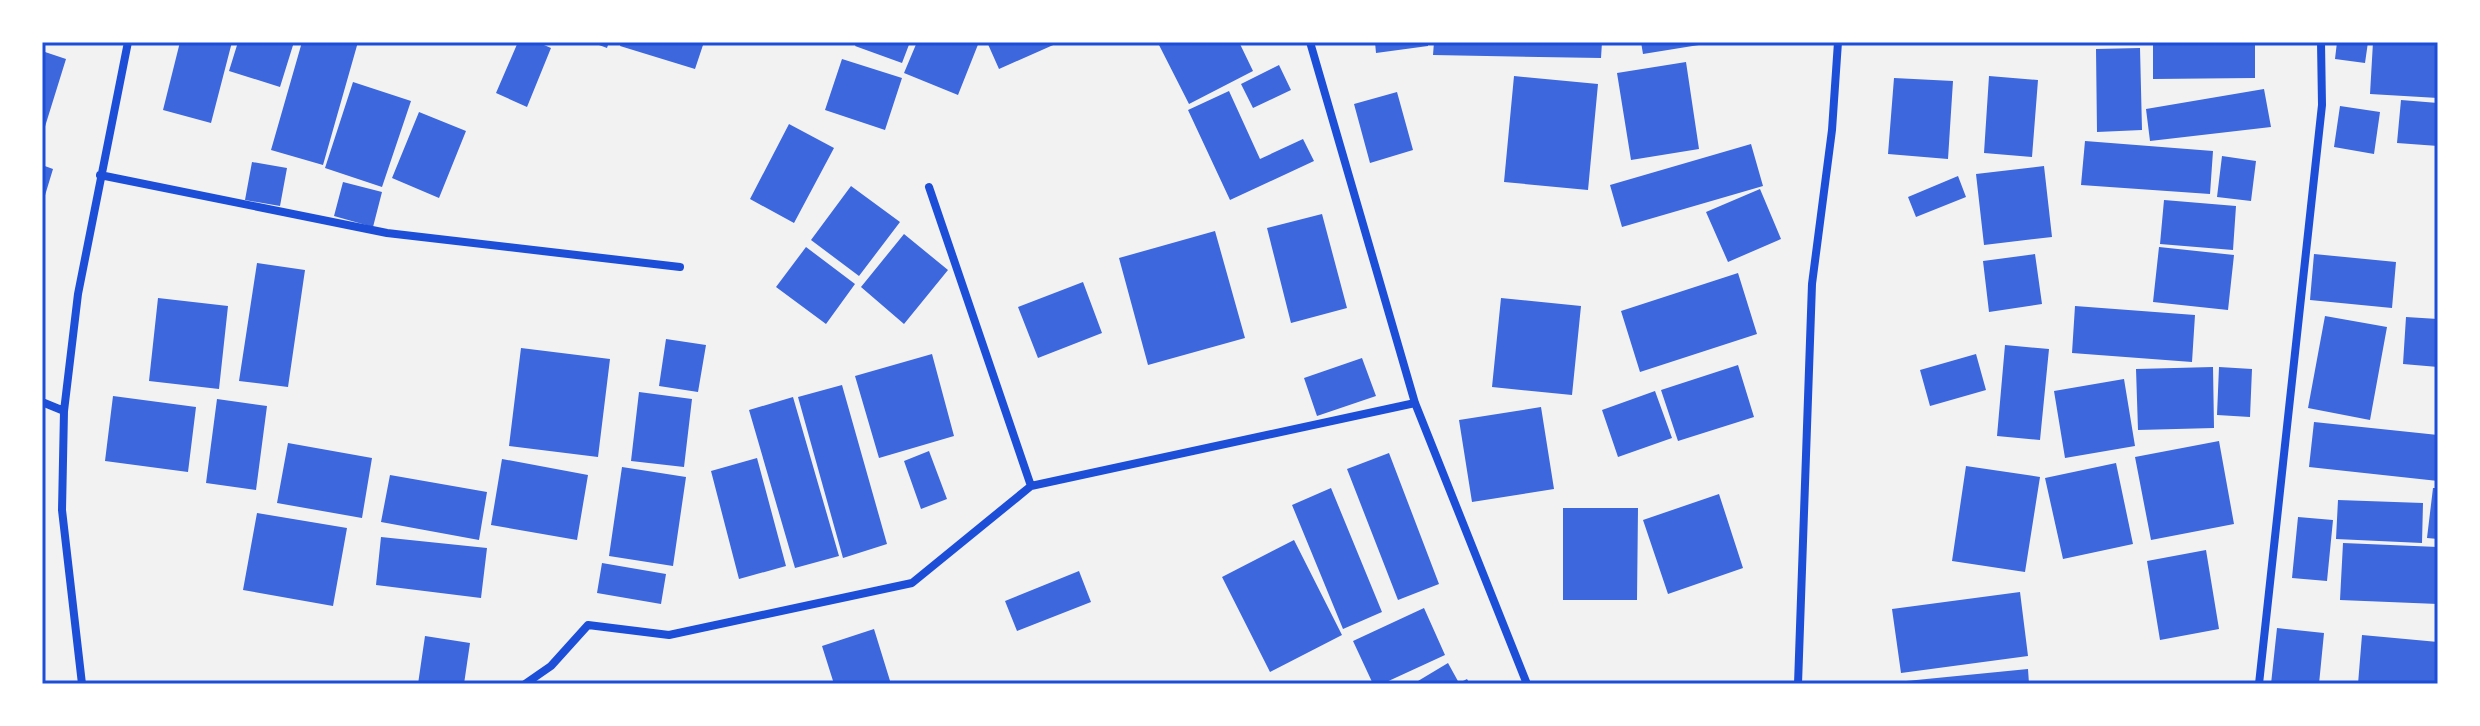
<svg xmlns="http://www.w3.org/2000/svg" width="2480" height="726" font-family="'Roboto Condensed',sans-serif">
<style>
.building{fill:#3d67dc}
.lines{fill:none;stroke-linecap:round;stroke-linejoin:round}
.minor{stroke:#1d4ed8;stroke-width:8}
.neatline{fill:none;stroke:#1d4ed8;stroke-width:3}
</style>
<rect width="100%" height="100%" fill="#f2f2f2"/>
<!-- building -->
<path class="building" d="M 180,42 L 232,42 L 211,123 L 163,110 Z
M 238,42 L 294,42 L 280,87 L 229,71 Z
M 302,42 L 358,42 L 323,165 L 271,150 Z
M 518,42 L 537,42 L 551,48 L 527,107 L 496,93 Z
M 591,42 L 609,42 L 607,48 Z
M 621,42 L 704,42 L 695,69 L 620,46 Z
M 857,42 L 910,42 L 902,63 L 855,46 Z
M 917,42 L 979,42 L 958,95 L 904,73 Z
M 987,42 L 1060,42 L 999,69 Z
M 1164,42 L 1239,42 L 1253,71 L 1189,104 L 1159,45 Z
M 1375,42 L 1428,42 L 1428,46 L 1376,53 Z
M 1434,42 L 1602,42 L 1601,58 L 1433,55 Z
M 1641,42 L 1705,42 L 1705,44 L 1643,54 Z
M 2153,42 L 2255,42 L 2255,78 L 2153,79 Z
M 2337,42 L 2368,42 L 2365,63 L 2335,59 Z
M 2373,42 L 2438,42 L 2438,98 L 2370,94 Z
M 2140,48 L 2142,130 L 2097,132 L 2096,49 Z
M 42,51 L 66,59 L 43,133 L 42,133 Z
M 842,59 L 902,78 L 885,130 L 825,110 Z
M 1686,62 L 1699,149 L 1631,160 L 1617,73 Z
M 1279,65 L 1291,90 L 1253,108 L 1241,84 Z
M 1514,76 L 1598,84 L 1588,190 L 1504,182 Z
M 1989,76 L 2038,80 L 2032,157 L 1984,153 Z
M 1894,78 L 1953,81 L 1948,159 L 1888,154 Z
M 353,82 L 411,101 L 382,187 L 325,168 Z
M 2264,89 L 2271,127 L 2150,141 L 2146,109 Z
M 1229,91 L 1260,159 L 1303,139 L 1314,161 L 1230,200 L 1188,110 Z
M 1397,92 L 1413,150 L 1370,163 L 1354,104 Z
M 2401,100 L 2438,103 L 2438,146 L 2397,143 Z
M 2340,106 L 2380,112 L 2374,154 L 2334,147 Z
M 419,112 L 466,131 L 439,198 L 392,178 Z
M 789,124 L 834,148 L 794,223 L 750,199 Z
M 2085,141 L 2213,151 L 2210,194 L 2081,185 Z
M 1751,144 L 1763,186 L 1622,227 L 1610,185 Z
M 2222,156 L 2256,161 L 2251,201 L 2217,197 Z
M 252,162 L 287,168 L 280,206 L 245,200 Z
M 42,165 L 53,169 L 43,202 L 42,202 Z
M 2044,166 L 2052,237 L 1984,245 L 1976,174 Z
M 1958,176 L 1966,197 L 1916,217 L 1908,197 Z
M 343,182 L 382,192 L 373,227 L 334,216 Z
M 851,186 L 900,222 L 859,276 L 811,240 Z
M 1760,189 L 1781,239 L 1728,262 L 1706,212 Z
M 2164,200 L 2236,206 L 2233,250 L 2160,244 Z
M 1322,214 L 1347,308 L 1291,323 L 1267,228 Z
M 1215,231 L 1245,338 L 1148,365 L 1119,258 Z
M 904,234 L 948,270 L 904,324 L 861,287 Z
M 806,247 L 855,284 L 826,324 L 776,287 Z
M 2159,247 L 2234,255 L 2228,310 L 2153,302 Z
M 2035,254 L 2042,304 L 1989,312 L 1983,261 Z
M 2314,254 L 2396,262 L 2392,308 L 2310,300 Z
M 257,263 L 305,270 L 288,387 L 239,381 Z
M 1738,273 L 1757,334 L 1640,372 L 1621,311 Z
M 1083,282 L 1102,333 L 1038,358 L 1018,307 Z
M 158,298 L 228,306 L 219,389 L 149,381 Z
M 1501,298 L 1581,306 L 1572,395 L 1492,387 Z
M 2075,306 L 2195,315 L 2192,362 L 2072,353 Z
M 2325,316 L 2387,327 L 2370,420 L 2308,408 Z
M 2406,317 L 2438,319 L 2438,367 L 2403,364 Z
M 666,339 L 706,345 L 698,392 L 659,386 Z
M 2005,345 L 2049,349 L 2040,440 L 1997,436 Z
M 521,348 L 610,359 L 598,457 L 509,446 Z
M 932,354 L 954,436 L 879,458 L 855,376 Z
M 1976,354 L 1986,390 L 1930,406 L 1920,370 Z
M 1362,358 L 1376,396 L 1317,416 L 1304,378 Z
M 1738,365 L 1754,417 L 1678,441 L 1661,390 Z
M 2213,367 L 2214,428 L 2138,430 L 2136,369 Z
M 2219,367 L 2252,369 L 2250,417 L 2217,415 Z
M 2124,379 L 2135,446 L 2065,458 L 2054,391 Z
M 842,385 L 887,544 L 843,558 L 798,397 Z
M 1655,391 L 1672,438 L 1618,457 L 1602,410 Z
M 639,392 L 692,399 L 684,467 L 631,461 Z
M 113,396 L 196,407 L 188,472 L 105,461 Z
M 793,397 L 839,556 L 795,568 L 749,410 Z
M 217,399 L 267,406 L 256,490 L 206,483 Z
M 1541,407 L 1554,489 L 1472,502 L 1459,420 Z
M 2314,422 L 2438,435 L 2438,481 L 2309,467 Z
M 2219,441 L 2234,524 L 2151,540 L 2135,457 Z
M 288,443 L 372,458 L 362,518 L 277,503 Z
M 929,451 L 947,499 L 921,509 L 904,461 Z
M 1389,453 L 1439,584 L 1398,600 L 1347,469 Z
M 757,458 L 786,566 L 739,579 L 711,471 Z
M 502,459 L 588,475 L 577,540 L 491,525 Z
M 2116,463 L 2133,544 L 2063,559 L 2045,478 Z
M 1966,466 L 2040,477 L 2025,572 L 1952,561 Z
M 622,467 L 686,477 L 673,566 L 609,556 Z
M 390,475 L 487,492 L 479,540 L 381,522 Z
M 1331,488 L 1382,612 L 1343,629 L 1292,505 Z
M 2433,488 L 2438,488 L 2438,539 L 2427,538 Z
M 1719,494 L 1743,568 L 1668,594 L 1643,520 Z
M 2338,500 L 2423,503 L 2422,543 L 2336,539 Z
M 1563,508 L 1638,508 L 1637,600 L 1563,600 Z
M 257,513 L 347,528 L 333,606 L 243,590 Z
M 2298,517 L 2333,520 L 2327,581 L 2292,578 Z
M 381,537 L 487,548 L 481,598 L 376,585 Z
M 1294,540 L 1342,635 L 1270,672 L 1222,577 Z
M 2343,543 L 2438,547 L 2438,604 L 2340,600 Z
M 2206,550 L 2219,629 L 2160,640 L 2147,561 Z
M 602,563 L 666,574 L 661,604 L 597,593 Z
M 1079,571 L 1091,602 L 1017,631 L 1005,601 Z
M 2020,592 L 2028,656 L 1901,673 L 1892,609 Z
M 1424,608 L 1445,655 L 1382,684 L 1373,684 L 1353,641 Z
M 2277,628 L 2324,633 L 2319,684 L 2271,684 Z
M 874,629 L 891,684 L 834,684 L 822,646 Z
M 2362,635 L 2438,642 L 2438,684 L 2358,684 Z
M 425,636 L 470,643 L 464,684 L 418,684 Z
M 1448,663 L 1459,683 L 1467,679 L 1470,684 L 1413,684 Z
M 2028,669 L 2029,684 L 1896,684 L 1896,682 Z"/>
<g class="lines">
<!-- minor -->
<path class="minor" d="M 1310,42 L 1415,403 L 1527,684
M 100,175 L 387,233 L 680,267
M 929,187 L 1031,486
M 42,402 L 64,411
M 82,684 L 62,510 L 64,411 L 78,294 L 128,42
M 525,684 L 551,666 L 588,625 L 669,635 L 912,583 L 1031,486 L 1415,403
M 1798,684 L 1812,284 L 1832,130 L 1838,42
M 2259,684 L 2322,105 L 2321,42"/>
</g>
<!-- border -->
<rect width="2480" height="726" fill="none" stroke="#ffffff" stroke-width="88"/>
<rect x="44" y="44" width="2392" height="638" class="neatline"/>
</svg>
